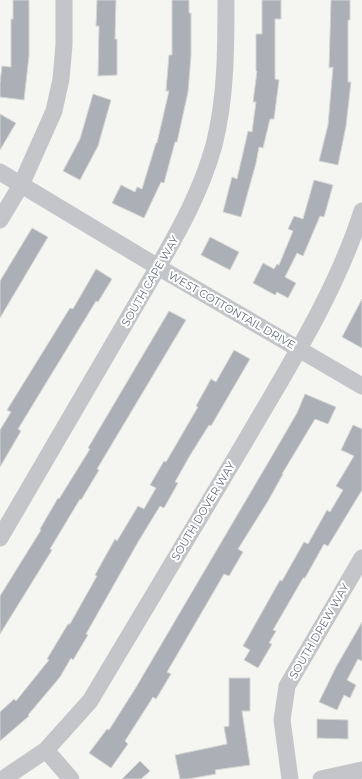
<svg xmlns="http://www.w3.org/2000/svg" width="362" height="779" font-family="Montserrat,sans-serif">
<style>
.building{fill:#aab0b6;stroke:#d6d6d4}
.lines{fill:none;stroke-linecap:round;stroke-linejoin:round}
.minor{stroke:#c3c5c9;stroke-width:17}
.labels{text-anchor:middle;stroke-width:4;stroke-linejoin:round;paint-order:stroke}
.street-label{font-size:11px;fill:#667181;stroke:#fff}
</style>
<rect width="100%" height="100%" fill="#f5f5f2"/>
<!-- building -->
<path class="building" d="M 13,0 L 29,0 L 29,56 L 24,100 L 0,97 L 0,83 L 2,66 L 11,67 L 11,19 L 13,19 Z
M 97,0 L 116,0 L 115,39 L 117,39 L 117,75 L 98,76 L 99,26 L 96,26 Z
M 172,0 L 189,0 L 189,13 L 191,13 L 191,56 L 188,92 L 177,142 L 175,142 L 164,183 L 161,182 L 144,218 L 112,203 L 121,185 L 135,192 L 137,187 L 142,189 L 156,143 L 157,143 L 169,91 L 166,91 L 169,55 L 172,55 Z
M 262,0 L 281,0 L 281,19 L 275,19 L 275,79 L 279,80 L 274,119 L 270,119 L 263,148 L 259,147 L 256,163 L 241,217 L 223,212 L 232,177 L 237,179 L 248,131 L 252,132 L 256,102 L 253,102 L 257,71 L 256,71 L 256,34 L 262,34 Z
M 331,0 L 350,0 L 350,20 L 348,20 L 348,82 L 351,82 L 346,126 L 338,165 L 319,161 L 328,125 L 333,67 L 329,68 Z
M 93,94 L 111,100 L 98,146 L 80,180 L 63,171 L 80,139 Z
M 0,114 L 16,123 L 0,150 Z
M 314,180 L 333,185 L 324,217 L 320,216 L 303,256 L 297,253 L 285,277 L 296,283 L 288,298 L 277,292 L 275,295 L 253,283 L 263,263 L 274,269 L 277,264 L 279,265 L 293,231 L 288,229 L 294,216 L 303,219 Z
M 32,228 L 48,237 L 0,318 L 0,281 Z
M 210,237 L 239,252 L 230,270 L 201,255 Z
M 96,269 L 112,279 L 98,302 L 96,301 L 18,429 L 21,431 L 0,467 L 0,430 L 11,412 L 7,410 L 70,308 L 73,309 Z
M 362,299 L 362,348 L 342,337 Z
M 169,311 L 186,320 L 97,469 L 99,470 L 81,500 L 80,499 L 50,549 L 52,550 L 0,634 L 0,596 L 41,530 L 40,529 L 58,498 L 59,499 L 90,449 L 88,448 Z
M 234,350 L 250,359 L 211,426 L 209,425 L 189,457 L 175,482 L 178,483 L 164,508 L 160,506 L 138,542 L 86,634 L 88,635 L 73,660 L 71,658 L 60,677 L 28,715 L 29,716 L 0,741 L 0,712 L 14,699 L 16,701 L 49,660 L 47,659 L 68,624 L 70,624 L 97,576 L 95,575 L 115,539 L 117,541 L 138,506 L 144,509 L 156,488 L 150,485 L 164,461 L 166,462 L 198,407 L 196,406 L 211,379 L 216,382 Z
M 305,394 L 336,407 L 328,424 L 315,419 L 282,474 L 283,474 L 268,501 L 238,549 L 243,552 L 229,576 L 224,574 L 167,672 L 171,674 L 156,699 L 153,697 L 125,741 L 128,744 L 111,768 L 89,753 L 107,729 L 109,730 L 135,689 L 272,456 L 297,413 Z
M 353,425 L 362,429 L 362,490 L 328,546 L 324,544 L 305,578 L 303,578 L 273,630 L 276,631 L 269,643 L 272,644 L 258,668 L 244,660 L 250,650 L 243,646 L 280,580 L 282,581 L 304,542 L 308,544 L 327,510 L 330,512 L 343,490 L 336,486 L 354,456 L 341,450 Z
M 362,622 L 362,661 L 358,659 L 347,680 L 356,685 L 350,698 L 344,695 L 337,710 L 319,702 L 336,667 Z
M 229,678 L 250,678 L 250,711 L 242,711 L 250,765 L 215,770 L 216,774 L 188,779 L 180,779 L 175,755 L 227,744 L 224,727 L 229,726 Z
M 317,719 L 348,720 L 348,739 L 317,738 Z
M 140,761 L 150,771 L 141,779 L 122,779 Z"/>
<g class="lines">
<!-- minor -->
<path class="minor" d="M 0,172 L 158,267 L 362,386
M 0,220 L 21,185 L 54,111 L 61,79 L 64,45 L 64,0
M 0,538 L 158,267 C 180,229 202,189 214,145 C 226,98 226,49 226,0
M 46,750 L 71,779
M 3,779 L 46,750 L 90,701 C 141,616 192,530 243,445 C 287,369 335,295 362,211
M 290,779 L 282,720 L 287,686 L 362,558
M 321,779 L 362,770"/>
</g>
<g class="labels">
<!-- street labels -->
<g class="street-label">
<text transform="translate(150 281) rotate(-60)" y="4">SOUTH CAPE WAY</text>
<text transform="translate(232 310) rotate(30)" y="4">WEST COTTONTAIL DRIVE</text>
<text transform="translate(203 511) rotate(-59)" y="4">SOUTH DOVER WAY</text>
<text transform="translate(319 631) rotate(-60)" y="4">SOUTH DREW WAY</text>
</g>
</g>
</svg>
